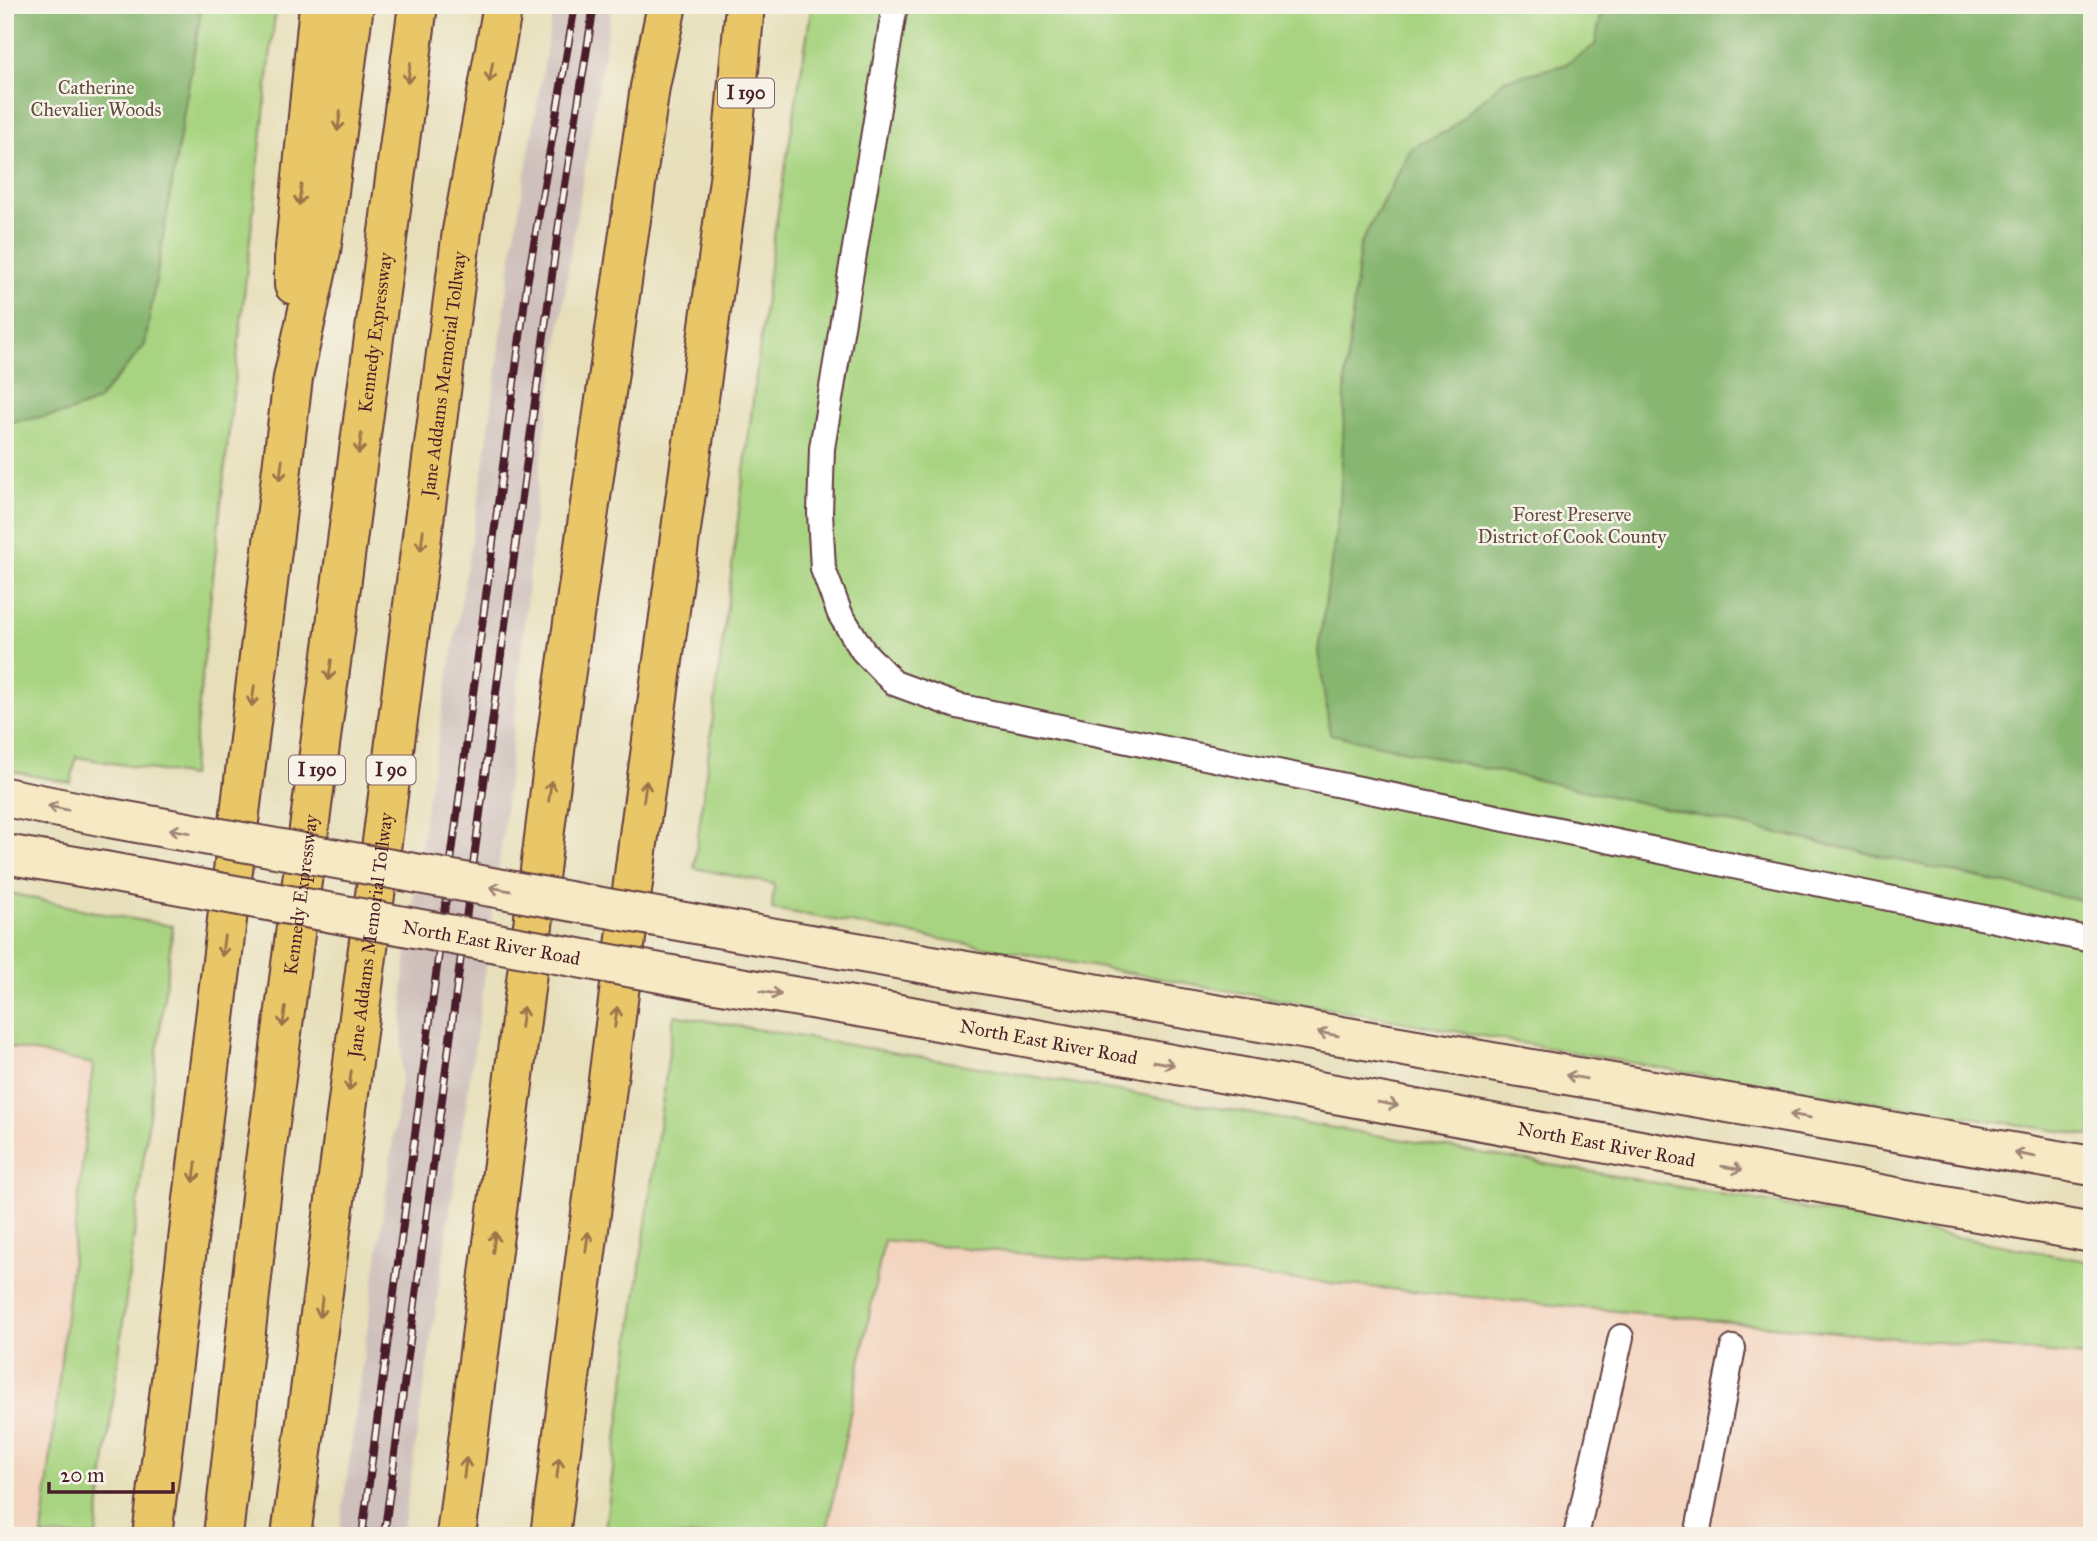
<svg xmlns="http://www.w3.org/2000/svg" width="2097" height="1541" font-family="'IM FELL Great Primer',serif">
<style>
.built{fill:#f3d4bf}
.industrial{fill:#cfc0bb}
.green{fill:#a8d481;stroke:#797a56;stroke-width:2}
.forest{fill:#86b66f;stroke:#686a4d;stroke-width:2}
.lines{fill:none;stroke-linecap:round;stroke-linejoin:round}
.lane-casing{stroke:#623c40;stroke-width:28}
.secondary-casing{stroke:#623c40;stroke-width:42}
.highway-casing{stroke:#623c40;stroke-width:42}
.lane{stroke:#fff;stroke-width:24}
.secondary{stroke:#f6e9c3;stroke-width:38}
.highway{stroke:#e9c769;stroke-width:38}
.rail-casing{stroke:#4a1f2b;stroke-width:8}
.rail{stroke:#f7f3e8;stroke-width:5;stroke-dasharray:16;stroke-linecap:butt}
.secondary-bridge-casing{stroke:#623c40;stroke-width:42;stroke-linecap:butt}
.secondary-bridge{stroke:#f6e9c3;stroke-width:38}
.oneway{stroke:#9a734a}
.oneway2{stroke:#a08477}
.labels{text-anchor:middle;stroke-width:5;stroke-linejoin:round;paint-order:stroke}
.shield{fill:#f7f3e8;stroke:#7e5f64;stroke-width:2}
.shield-label{font-size:18px;font-weight:bold;fill:#4a1f2b}
.park-label{font-size:19px;fill:#624c40;stroke:#f7f3e8}
.street-label{font-size:19px;fill:#4a1f2b;stroke:#f7f3e8}
</style>
<rect width="100%" height="100%" fill="#f7f3e8"/>
<filter id="ink" filterUnits="userSpaceOnUse"><feTurbulence type="fractalNoise" baseFrequency=".0143" numOctaves="2"/><feDisplacementMap in="SourceGraphic" scale="14" xChannelSelector="R" yChannelSelector="G"/><feConvolveMatrix kernelMatrix="1 2 1 2 8 2 1 2 1" color-interpolation-filters="sRGB"/></filter>
<filter id="wash" filterUnits="userSpaceOnUse"><feTurbulence type="fractalNoise" baseFrequency=".00686" numOctaves="4" result="noise"/><feDisplacementMap in="SourceGraphic" scale="28" xChannelSelector="R" yChannelSelector="G"/><feGaussianBlur stdDeviation="1.57" result="paint"/><feColorMatrix in="noise" values="0 0 0 0 0 0 0 0 0 0 0 0 0 0 0 0 0 1.4 0 .05"/><feComposite in="paint" operator="in"/></filter>
<g filter="url(#wash)">
<rect width="100%" height="100%" fill="#e7dfba"/>
<!-- built -->
<path class="built" d="M 5,1046 L 93,1063 L 42,1536 L 5,1536 Z
M 884,1240 L 2092,1357 L 2092,1536 L 826,1536 Z"/>
<!-- industrial -->
<path class="industrial" d="M 554,5 L 612,5 L 573,238 L 539,476 L 503,832 L 482,996 L 402,1536 L 339,1536 L 401,1081 L 404,978 L 426,808 L 483,473 L 514,240 Z"/>
<!-- green -->
<path class="green" d="M 5,5 L 276,5 L 191,776 L 76,757 L 71,783 L 5,770 Z
M 812,5 L 2092,5 L 2092,1136 L 1717,1078 L 772,909 L 774,884 L 694,868 L 773,242 Z
M 5,892 L 99,913 L 173,926 L 96,1536 L 42,1536 L 93,1064 L 5,1046 Z
M 674,1015 L 1785,1205 L 2092,1262 L 2092,1357 L 884,1240 L 826,1536 L 604,1536 Z"/>
<!-- forest -->
<path class="forest" d="M 5,5 L 202,5 L 145,345 L 97,401 L 67,413 L 5,423 Z
M 1584,5 L 2092,5 L 2092,903 L 1330,734 L 1318,651 L 1340,504 L 1346,371 L 1360,245 L 1411,148 L 1448,131 L 1504,80 L 1564,65 L 1595,45 L 1601,15 Z"/>
</g>
<g filter="url(#ink)">
<g class="lines">
<!-- lane casing -->
<g class="lane-casing">
<path id="lane" d="M 895,5 L 822,448 L 820,513 L 823,569 L 840,614 L 863,651 L 894,683 L 957,706 L 982,711 L 2092,940
M 1576,1536 L 1621,1337
M 1697,1536 L 1733,1348"/>
</g>
<!-- secondary casing -->
<g class="secondary-casing">
<g id="secondary">
<path d="M 5,797 L 110,818"/>
<path d="M 5,854 L 104,871"/>
<path d="M 712,927 L 2092,1166"/>
<path id="s1" d="M 704,981 L 894,1013 L 2092,1233"/>
</g>
</g>
<!-- highway casing -->
<g class="highway-casing">
<g id="highway">
<path d="M 294,285 L 294,258 L 319,5"/>
<path d="M 152,1536 L 293,378 L 321,251 L 354,5"/>
<path id="s2" d="M 223,1536 L 265,1161 L 418,5"/>
<path id="s3" d="M 291,1536 L 462,231 L 503,5"/>
<path d="M 456,1536 L 558,727 L 650,87 L 667,5"/>
<path d="M 550,1536 L 640,828 L 729,180 L 745,5"/>
</g>
</g>
<!-- lane -->
<use href="#lane" class="lane"/>
<!-- secondary -->
<use href="#secondary" class="secondary"/>
<!-- highway -->
<use href="#highway" class="highway"/>
<!-- rail casing -->
<g class="rail-casing">
<path id="rail" d="M 362,1536 L 527,284 L 575,5
M 384,1536 L 520,512 L 560,216 L 594,5"/>
</g>
<!-- rail -->
<use href="#rail" class="rail"/>
<!-- secondary-bridge casing -->
<g class="secondary-bridge-casing">
<g id="secondary-bridge">
<path d="M 110,818 L 712,927"/>
<path id="s4" d="M 104,871 L 704,981"/>
</g>
</g>
<!-- secondary-bridge -->
<use href="#secondary-bridge" class="secondary-bridge"/>
</g>
<!-- one-way arrows -->
<defs><path id="oneway-shaft" d="M-6 0H5M1.5-3L5.5 0L1.5 3" fill="none" stroke-width="1.6" stroke-linecap="round" stroke-linejoin="round" transform="scale(1.75)"/></defs>
<g class="oneway">
<use href="#oneway-shaft" transform="translate(491 72) rotate(100)"/>
<use href="#oneway-shaft" transform="translate(409 73) rotate(98)"/>
<use href="#oneway-shaft" transform="translate(339 121) rotate(98)"/>
<use href="#oneway-shaft" transform="translate(300 195) rotate(96)"/>
<use href="#oneway-shaft" transform="translate(360 444) rotate(98)"/>
<use href="#oneway-shaft" transform="translate(281 470) rotate(97)"/>
<use href="#oneway-shaft" transform="translate(422 540) rotate(97)"/>
<use href="#oneway-shaft" transform="translate(330 670) rotate(98)"/>
<use href="#oneway-shaft" transform="translate(253 696) rotate(97)"/>
<use href="#oneway-shaft" transform="translate(550 791) rotate(-83)"/>
<use href="#oneway-shaft" transform="translate(645 791) rotate(-82)"/>
<use href="#oneway-shaft" transform="translate(223 946) rotate(97)"/>
<use href="#oneway-shaft" transform="translate(284 1017) rotate(98)"/>
<use href="#oneway-shaft" transform="translate(522 1017) rotate(-83)"/>
<use href="#oneway-shaft" transform="translate(616 1017) rotate(-83)"/>
<use href="#oneway-shaft" transform="translate(350 1081) rotate(97)"/>
<use href="#oneway-shaft" transform="translate(195 1172) rotate(97)"/>
<use href="#oneway-shaft" transform="translate(494 1242) rotate(-83)"/>
<use href="#oneway-shaft" transform="translate(587 1242) rotate(-83)"/>
<use href="#oneway-shaft" transform="translate(321 1307) rotate(97)"/>
<use href="#oneway-shaft" transform="translate(465 1468) rotate(-83)"/>
<use href="#oneway-shaft" transform="translate(558 1468) rotate(-83)"/>
</g>
<g class="oneway2">
<use href="#oneway-shaft" transform="translate(58 808) rotate(-169)"/>
<use href="#oneway-shaft" transform="translate(180 831) rotate(-170)"/>
<use href="#oneway-shaft" transform="translate(500 889) rotate(-170)"/>
<use href="#oneway-shaft" transform="translate(771 993) rotate(9)"/>
<use href="#oneway-shaft" transform="translate(1328 1034) rotate(-170)"/>
<use href="#oneway-shaft" transform="translate(1164 1063) rotate(10)"/>
<use href="#oneway-shaft" transform="translate(1576 1077) rotate(-170)"/>
<use href="#oneway-shaft" transform="translate(1388 1104) rotate(10)"/>
<use href="#oneway-shaft" transform="translate(1800 1116) rotate(-170)"/>
<use href="#oneway-shaft" transform="translate(2025 1155) rotate(-170)"/>
<use href="#oneway-shaft" transform="translate(1732 1168) rotate(10)"/>
</g>
</g>
<g class="labels">
<!-- shield labels -->
<g class="shield">
<rect x="718" y="78.5" width="56" height="29" rx="5"/>
<rect x="289" y="755.5" width="56" height="29" rx="5"/>
<rect x="366.5" y="755.5" width="49" height="29" rx="5"/>
</g>
<g class="shield-label">
<text x="746" y="99">I 190</text>
<text x="317" y="776">I 190</text>
<text x="391" y="776">I 90</text>
</g>
<!-- park labels -->
<g class="park-label">
<text x="96" y="94">Catherine<tspan x="96" dy="22">Chevalier Woods</tspan></text>
<text x="1572" y="521">Forest Preserve<tspan x="1572" dy="22">District of Cook County</tspan></text>
</g>
<!-- street labels -->
<g class="street-label">
<text dy="7" stroke="none"><textPath href="#s2" startOffset="1213">Kennedy Expressway</textPath></text>
<text dy="7" stroke="none"><textPath href="#s3" startOffset="1172">Jane Addams Memorial Tollway</textPath></text>
<text dy="7" stroke="none"><textPath href="#s2" startOffset="646">Kennedy Expressway</textPath></text>
<text dy="7" stroke="none"><textPath href="#s3" startOffset="606">Jane Addams Memorial Tollway</textPath></text>
<text dy="7" stroke="none"><textPath href="#s4" startOffset="394">North East River Road</textPath></text>
<text dy="7" stroke="none"><textPath href="#s1" startOffset="350">North East River Road</textPath></text>
<text dy="7" stroke="none"><textPath href="#s1" startOffset="917">North East River Road</textPath></text>
</g>
</g>
<!-- margin -->
<rect width="2097" height="1541" fill="none" stroke="#f7f3e8" stroke-width="28"/>
<!-- scale -->
<path d="M49 1482v10h124v-10" fill="none" stroke="#4a1f2b" stroke-width="3.5"/>
<text x="60" y="1482" font-size="21" fill="#4a1f2b" stroke="#f7f3e8" stroke-width="5" paint-order="stroke">20 m</text>
</svg>
